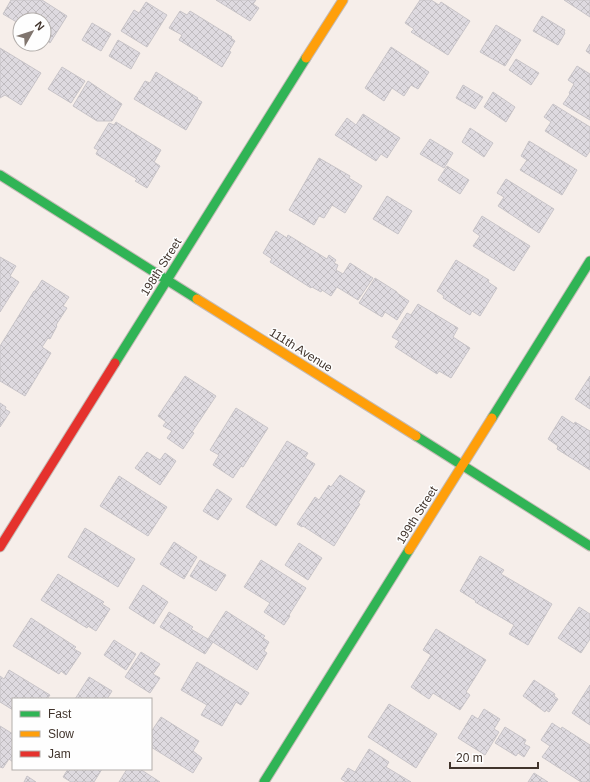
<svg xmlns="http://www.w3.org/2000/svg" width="590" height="782" font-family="Helvetica,sans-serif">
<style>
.building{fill:url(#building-cross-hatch);stroke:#c8c4c8}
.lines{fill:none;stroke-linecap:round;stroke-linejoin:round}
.fast-casing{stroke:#c4bbb6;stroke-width:11}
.slow-casing{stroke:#c4bbb6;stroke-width:11}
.jam-casing{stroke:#c4bbb6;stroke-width:11}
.fast{stroke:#30b455;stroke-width:9}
.slow{stroke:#ff9f0a;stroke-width:9}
.jam{stroke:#e5322d;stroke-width:9}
.labels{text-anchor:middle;stroke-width:3;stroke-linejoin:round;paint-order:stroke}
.street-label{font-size:12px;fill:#41342c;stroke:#fefefe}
</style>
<defs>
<pattern id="building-cross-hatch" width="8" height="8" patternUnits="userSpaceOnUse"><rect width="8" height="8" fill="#dedae0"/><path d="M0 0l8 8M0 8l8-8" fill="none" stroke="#c0bcc0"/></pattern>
</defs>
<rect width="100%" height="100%" fill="#f6eeea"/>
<!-- building -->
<path class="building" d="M 11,0 L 42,0 L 67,16 L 50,43 L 44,39 L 44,20 L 20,20 L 20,24 L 3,14 Z
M 216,0 L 256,0 L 253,4 L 259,8 L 250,21 Z
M 420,0 L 431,0 L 439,5 L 441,2 L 470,21 L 448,55 L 411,32 L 414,29 L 405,23 Z
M 564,0 L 590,0 L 590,17 Z
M 146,2 L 167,15 L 147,47 L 121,31 L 134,10 L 139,13 Z
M 180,11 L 187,15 L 190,11 L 232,37 L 231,38 L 235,41 L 229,51 L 231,52 L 222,67 L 179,40 L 182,35 L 169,28 Z
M 542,16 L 565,30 L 564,32 L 565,33 L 558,45 L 533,31 Z
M 92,23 L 111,34 L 101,51 L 82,40 Z
M 496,25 L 521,40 L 505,66 L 480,52 Z
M 118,40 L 140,53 L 131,69 L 109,56 Z
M 590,44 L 590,54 L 586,51 Z
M 391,47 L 429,72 L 418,89 L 411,85 L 404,96 L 392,88 L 384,101 L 365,88 Z
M 0,48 L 41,73 L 21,105 L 5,95 L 0,98 Z
M 516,59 L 539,73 L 531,85 L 509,70 Z
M 577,66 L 590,74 L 590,120 L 563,104 L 570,94 L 569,93 L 574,84 L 568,80 Z
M 62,67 L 85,81 L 71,103 L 48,89 Z
M 156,72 L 198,98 L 197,99 L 202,102 L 186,130 L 134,99 L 145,81 L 150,83 Z
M 88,81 L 122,104 L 112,121 L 97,121 L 73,106 Z
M 463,85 L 483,97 L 475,109 L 456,98 Z
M 493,92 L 515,107 L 506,122 L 484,107 Z
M 553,104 L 590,127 L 590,151 L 586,157 L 545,131 L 551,122 L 544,117 Z
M 363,114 L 400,138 L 387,158 L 381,154 L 376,161 L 335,135 L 347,118 L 356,125 Z
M 116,122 L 161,150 L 154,162 L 160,166 L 147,188 L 135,181 L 137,179 L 96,154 L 98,150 L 94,148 L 109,123 L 114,125 Z
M 470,128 L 493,143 L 484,157 L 462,142 Z
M 430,139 L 453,153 L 444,168 L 420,154 Z
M 529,141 L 577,170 L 562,195 L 520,170 L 527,160 L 521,156 Z
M 319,158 L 350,176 L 349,178 L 362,186 L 345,213 L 332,205 L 324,218 L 319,216 L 314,225 L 289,210 Z
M 447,166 L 469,180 L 460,194 L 438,180 Z
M 506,179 L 554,209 L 539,233 L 498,206 L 504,197 L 497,193 Z
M 387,196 L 412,211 L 398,234 L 373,219 Z
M 482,216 L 530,246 L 514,271 L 473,246 L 480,236 L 473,231 Z
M 276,231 L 287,238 L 288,235 L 327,259 L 329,255 L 336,260 L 334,263 L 338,265 L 336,270 L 343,274 L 350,263 L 373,278 L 358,300 L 337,287 L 331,296 L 322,290 L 321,292 L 312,287 L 311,288 L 270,262 L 272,259 L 263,253 Z
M 0,257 L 16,266 L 10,276 L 19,282 L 0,312 Z
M 456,260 L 489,280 L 488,282 L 497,288 L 480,316 L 472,311 L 470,315 L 443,298 L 444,296 L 437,291 Z
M 375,278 L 397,292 L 397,293 L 409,301 L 397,320 L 385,312 L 382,317 L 359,303 Z
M 42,280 L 69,297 L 63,306 L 67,308 L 56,325 L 57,326 L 50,339 L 48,338 L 42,347 L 51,353 L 25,396 L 0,381 L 0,346 L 34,291 L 35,291 Z
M 418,304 L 458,328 L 453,337 L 470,348 L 451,378 L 439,371 L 437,374 L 395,347 L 399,341 L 392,337 L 407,313 L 411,315 Z
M 185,376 L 216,396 L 192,432 L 194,433 L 183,449 L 167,438 L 172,431 L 163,426 L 166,422 L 158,416 Z
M 590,376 L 590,409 L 575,399 Z
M 0,403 L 6,407 L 5,409 L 10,412 L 0,427 Z
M 236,408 L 268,428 L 243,467 L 241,466 L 233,478 L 213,465 L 219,455 L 210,450 Z
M 562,416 L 574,424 L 575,422 L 590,431 L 590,470 L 557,449 L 558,446 L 548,439 Z
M 287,441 L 308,453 L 305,458 L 315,464 L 276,526 L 246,507 Z
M 147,452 L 160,460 L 165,453 L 176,461 L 160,485 L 135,468 Z
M 340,475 L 365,491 L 358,503 L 360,504 L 334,546 L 303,526 L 302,527 L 297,524 L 315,497 L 319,500 L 329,485 L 331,487 Z
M 119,476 L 167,507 L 148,536 L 100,506 Z
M 217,489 L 232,499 L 218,520 L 203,511 Z
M 85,528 L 135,559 L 118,587 L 68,557 Z
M 174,542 L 197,557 L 184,579 L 160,564 Z
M 299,543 L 322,558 L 308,580 L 285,565 Z
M 480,556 L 504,570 L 501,574 L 552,604 L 528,645 L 509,634 L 514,625 L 475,602 L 476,601 L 460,591 Z
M 200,560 L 226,575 L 216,591 L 190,576 Z
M 261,560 L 306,588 L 289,615 L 290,616 L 284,625 L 264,612 L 270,603 L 244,587 Z
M 58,574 L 104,602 L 102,604 L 110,609 L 96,631 L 88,626 L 87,628 L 41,600 Z
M 143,585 L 168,602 L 154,624 L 129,608 Z
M 579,607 L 590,614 L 590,639 L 581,653 L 558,638 Z
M 226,611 L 265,636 L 263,638 L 269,642 L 264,651 L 267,653 L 257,670 L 208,639 Z
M 169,612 L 193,627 L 191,629 L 213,642 L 205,654 L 160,627 Z
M 31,618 L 76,647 L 74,649 L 81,653 L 66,675 L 61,671 L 59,674 L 13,646 Z
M 436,629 L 486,660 L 466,692 L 470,695 L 460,710 L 433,693 L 429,699 L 411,687 L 431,655 L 423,650 Z
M 114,640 L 136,654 L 126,670 L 104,655 Z
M 141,652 L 160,664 L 153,674 L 160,678 L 150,693 L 125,677 Z
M 197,662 L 249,693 L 241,705 L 236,702 L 222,726 L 201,715 L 207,705 L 181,690 Z
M 9,670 L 50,695 L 47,699 L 13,699 L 13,710 L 0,702 L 0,676 L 4,679 Z
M 89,677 L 112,691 L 107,699 L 75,699 Z
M 534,680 L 555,694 L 554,696 L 558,699 L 549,712 L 546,710 L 545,712 L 523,696 Z
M 590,685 L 590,725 L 572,713 Z
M 389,704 L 437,734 L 416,768 L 368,737 Z
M 484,709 L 500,719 L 494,729 L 499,732 L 485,755 L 458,738 L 472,715 L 478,719 Z
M 161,717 L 199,741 L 193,751 L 202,758 L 193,773 L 151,747 L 151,732 Z
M 552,723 L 561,729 L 562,727 L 590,745 L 589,747 L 590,748 L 590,782 L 581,782 L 542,757 L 550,746 L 541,740 Z
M 0,726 L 13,734 L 13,762 L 9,759 L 3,768 L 0,767 Z
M 505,727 L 526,740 L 524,744 L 530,747 L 524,757 L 518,753 L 516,756 L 495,743 Z
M 369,749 L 389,762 L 386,767 L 411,782 L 346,782 L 341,779 L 348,768 L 355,772 Z
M 68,769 L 102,769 L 94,782 L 71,782 L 63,777 Z
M 127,769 L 140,769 L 160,782 L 119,782 Z
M 534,773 L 548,782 L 528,782 Z
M 27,776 L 36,782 L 24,782 Z"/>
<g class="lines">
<!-- fast casing -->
<g class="fast-casing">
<path id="fast" d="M 0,175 L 197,299
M 115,363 L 306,58
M 492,418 L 590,261
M 416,436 L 590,546
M 264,782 L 409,550"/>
</g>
<!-- slow casing -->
<g class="slow-casing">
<path id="slow" d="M 306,58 L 343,0
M 197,299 L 416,436
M 409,550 L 492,418"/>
</g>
<!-- jam casing -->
<g class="jam-casing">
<path id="jam" d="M 0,547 L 115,363"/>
</g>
<!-- fast -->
<use href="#fast" class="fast"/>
<!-- slow -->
<use href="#slow" class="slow"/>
<!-- jam -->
<use href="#jam" class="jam"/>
</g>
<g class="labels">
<!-- street labels -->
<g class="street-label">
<text transform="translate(161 267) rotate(-58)" y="4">198th Street</text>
<text transform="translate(301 350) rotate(32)" y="4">111th Avenue</text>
<text transform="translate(417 515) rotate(-58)" y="4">199th Street</text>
</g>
</g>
<!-- legend -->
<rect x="12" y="698" width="140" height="72" fill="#fefefe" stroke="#b2adaa"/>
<rect x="20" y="711" width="20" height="6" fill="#30b455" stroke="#b2adaa"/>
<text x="48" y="718" font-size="12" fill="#41342c">Fast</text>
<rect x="20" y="731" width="20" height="6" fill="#ff9f0a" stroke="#b2adaa"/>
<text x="48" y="738" font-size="12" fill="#41342c">Slow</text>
<rect x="20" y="751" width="20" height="6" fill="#e5322d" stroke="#b2adaa"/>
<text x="48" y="758" font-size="12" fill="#41342c">Jam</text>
<!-- north arrow -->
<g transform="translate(32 32) rotate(51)"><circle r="19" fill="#fefefe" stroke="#b2adaa"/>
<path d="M0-3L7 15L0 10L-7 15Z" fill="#80756e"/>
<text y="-6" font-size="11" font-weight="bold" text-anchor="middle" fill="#41342c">N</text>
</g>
<!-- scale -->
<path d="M450 762v6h88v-6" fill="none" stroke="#41342c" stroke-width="2"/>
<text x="456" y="762" font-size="12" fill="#41342c" stroke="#fefefe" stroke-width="3" paint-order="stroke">20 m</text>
</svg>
